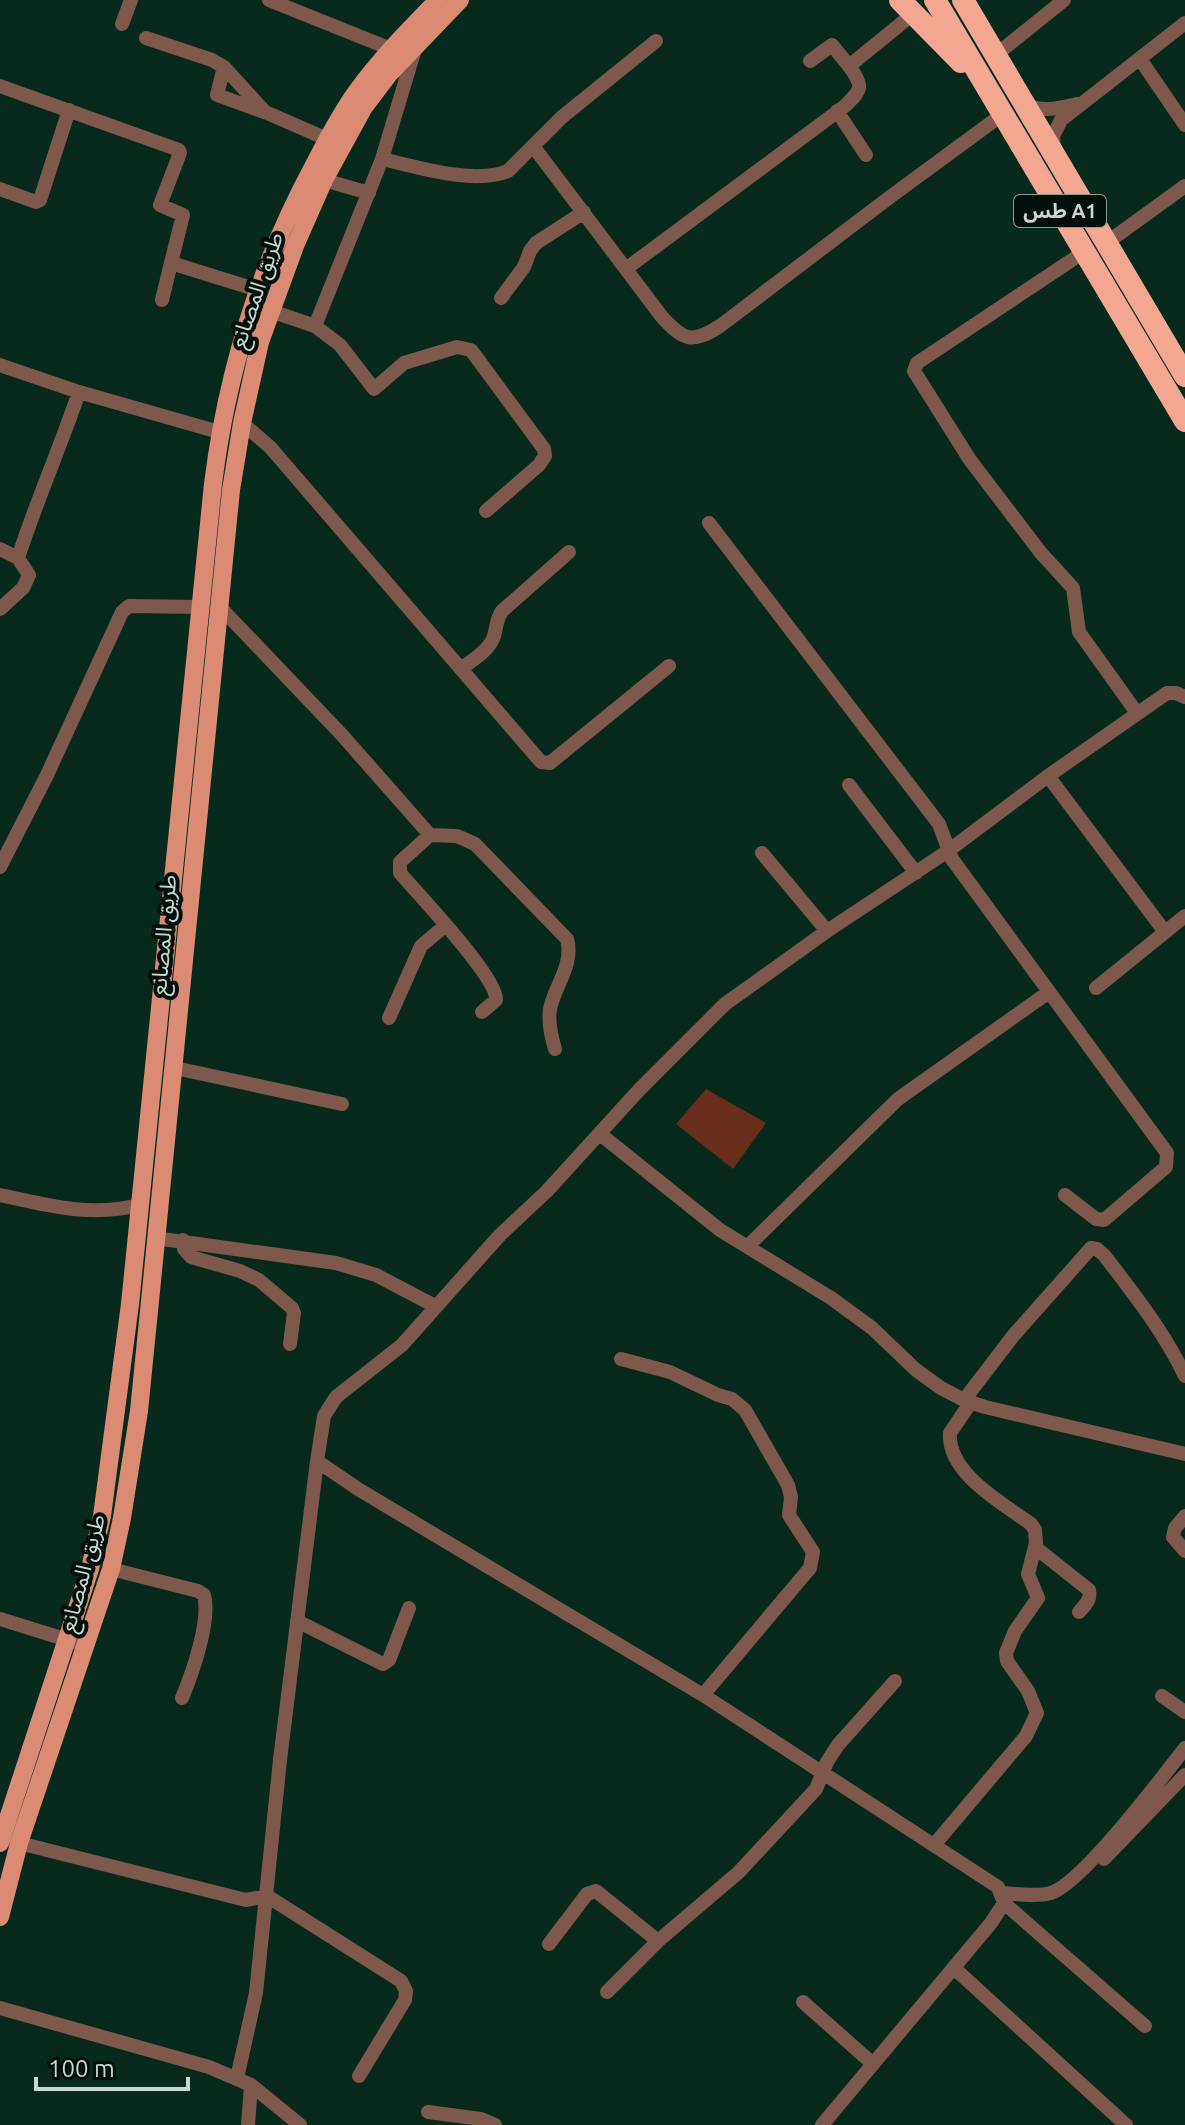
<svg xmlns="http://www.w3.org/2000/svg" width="1185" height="2125" font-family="Ubuntu,'Noto Sans Arabic',sans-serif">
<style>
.green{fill:#692d1c}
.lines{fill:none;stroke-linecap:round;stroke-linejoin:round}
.minor{stroke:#7e584d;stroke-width:14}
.major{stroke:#db8b74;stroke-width:18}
.highway{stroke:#f3a690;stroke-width:22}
.labels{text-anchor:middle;stroke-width:8;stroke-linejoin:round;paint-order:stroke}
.shield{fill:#030f0a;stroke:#8c9c94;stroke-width:2}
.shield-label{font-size:20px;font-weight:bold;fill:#c6d8cf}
.street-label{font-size:22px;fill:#c6d8cf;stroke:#030f0a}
</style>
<rect width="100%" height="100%" fill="#072a1d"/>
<!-- green -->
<path class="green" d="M 706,1089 L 766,1123 L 733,1169 L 676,1124 Z"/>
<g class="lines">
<!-- minor -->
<path class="minor" d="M 269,0 L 391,49
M 122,24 L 131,0
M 146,38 L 212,60 L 224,67 L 265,112 L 327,139
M 997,54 L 1064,0
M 1140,59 L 1185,125
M 810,61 L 832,45 L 849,66
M 224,67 L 217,95 L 264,112
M 0,86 L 179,150 L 180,153 L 160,205 L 183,215 L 171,263 L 258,290
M 1025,104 C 1042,113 1059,108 1077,104
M 837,111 L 866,155
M 533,146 L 662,317 C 684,341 692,344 720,326 L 890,197 L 1003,114
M 1054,150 L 1053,136 L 1061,120 L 1185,23
M 382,159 C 418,167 474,185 508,171 L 562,117 L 656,41
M 324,180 L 369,193
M 0,189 L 36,202 L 40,200 L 69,110
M 1105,244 L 1185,186
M 1084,252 L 917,363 L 914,371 L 970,460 L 1041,553 L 1073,588 L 1079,632 L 1137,713
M 627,268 L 845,106 C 862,89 864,87 849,66 L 913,14
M 501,298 L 524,267 L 530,251 L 536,243 L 584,212
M 162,300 L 171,263
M 262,308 L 315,326 L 382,159 L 415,49
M 315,326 L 340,345 L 374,389 L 404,363 L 457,347 L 471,350 L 544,449 L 545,456 L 539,465 L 486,511
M 0,365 L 79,392 L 219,432
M 242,423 L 270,447 L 541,762 L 550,763 L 669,666
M 709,523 L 939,824 L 952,859 L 1167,1153 L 1166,1167 L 1104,1220 L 1096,1219 L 1065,1195
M 0,549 L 18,558 L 29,575 L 23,588 L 0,609
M 18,558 C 36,502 60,448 79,392
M 219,606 L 342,735 L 430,835
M 461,669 C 472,660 490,650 494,636 C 497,626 496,620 502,611 L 569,552
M 1048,776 L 1165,932
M 849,785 L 916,873
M 762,853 L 827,931
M 0,867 L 47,775 L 122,612 L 129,606 L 199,607
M 1096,988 L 1185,916
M 482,1012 L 496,1000 C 498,978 418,894 400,873 L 400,862 L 430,835 L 457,836 L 475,844 L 567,939 C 574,965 555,985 550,1009 C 548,1023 551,1036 555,1049
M 389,1018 L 421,946 L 446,925
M 175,1068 L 342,1104
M 600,1134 L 720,1230 L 831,1298 L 872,1328 L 916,1370 L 941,1388 L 964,1400 L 985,1407 L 1185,1454
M 0,1195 C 50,1206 90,1217 140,1205
M 155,1238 L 336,1263 L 376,1275 L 435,1306
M 183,1240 L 184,1249 L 191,1257 L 240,1271 L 259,1280 L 292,1308 L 294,1313 L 290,1344
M 748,1246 L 898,1099 L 1049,992
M 621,1359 L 670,1372 L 718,1395 L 732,1399 L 745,1410 L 788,1485 L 791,1497 L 789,1515 L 813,1552 L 810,1568 L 703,1695
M 964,1400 L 1013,1336 L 1091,1248 L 1097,1249 L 1104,1255 C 1134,1294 1164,1332 1185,1376
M 317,1461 L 358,1489 L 703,1695 L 998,1887 L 1004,1903 L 991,1923 L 822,2125
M 1185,1516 L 1175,1528 L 1173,1537 L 1185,1551
M 1036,1548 L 1089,1590 C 1091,1600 1086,1604 1079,1612
M 111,1569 L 198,1591 L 204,1595 C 211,1621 192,1674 182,1698
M 0,1619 L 87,1646
M 297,1621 L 383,1664 L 389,1660 L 409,1608
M 1162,1696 L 1185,1712
M 19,1843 L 246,1900 L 267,1896 L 401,1981 L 406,1991 L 405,2000 L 359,2076
M 934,1845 L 1026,1736 L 1037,1713 L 1028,1691 L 1007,1661 L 1006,1653 L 1015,1631 L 1038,1598 L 1028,1574 L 1036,1543 L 1035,1530 L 1031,1524 C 1002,1503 947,1473 950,1433 L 971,1402
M 1104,1859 L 1185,1775
M 1002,1893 C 1017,1894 1036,1897 1051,1893 C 1082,1883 1162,1778 1185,1748
M 1004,1903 L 1145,2026
M 549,1944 L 587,1894 L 596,1891 L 658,1941
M 954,1968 L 1126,2125
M 607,1992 L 658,1941 L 739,1872 L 816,1789 L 827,1762 L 838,1745 L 895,1681
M 803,2002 L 873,2064
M 0,2008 L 209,2067 L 251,2085 L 300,2125
M 237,2078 L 256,1993 L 280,1760 L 317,1461 L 324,1416 L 336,1397 L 402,1345 L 500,1235 L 547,1191 L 639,1090 L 725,1004 L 827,931 L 948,851 L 1048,776 L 1167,693 L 1176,693 L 1185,697
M 428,2112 L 481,2119 L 495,2125
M 248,2125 L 251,2085"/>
<!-- major -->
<path class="major" d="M 0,1843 L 90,1569 L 102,1516 L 130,1304 L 213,484 C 227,372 260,265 314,165 C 327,140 340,114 357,91 C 381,58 410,29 438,0
M 0,1917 L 19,1843 L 111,1569 L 122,1518 L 139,1411 L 231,490 L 242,423 L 260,342 L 295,246 L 324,180 L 364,107 L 389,74 L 460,0"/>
<!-- highway -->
<path class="highway" d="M 900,0 L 961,62
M 935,0 L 1185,421
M 963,0 L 1185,376"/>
</g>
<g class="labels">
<!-- shield labels -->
<rect class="shield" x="1014" y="195" width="92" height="32" rx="6"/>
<g class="shield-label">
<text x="1060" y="218">طس A1</text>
</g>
<!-- street labels -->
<g class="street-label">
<text transform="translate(256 290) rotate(-71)" y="8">طريق المصانع</text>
<text transform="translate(163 935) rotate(-85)" y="8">طريق المصانع</text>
<text transform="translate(82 1573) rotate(-75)" y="8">طريق المصانع</text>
</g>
</g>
<!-- scale -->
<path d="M36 2077v12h152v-12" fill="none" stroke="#c6d8cf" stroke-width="4"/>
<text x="48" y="2077" font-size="24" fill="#c6d8cf" stroke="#030f0a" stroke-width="6" paint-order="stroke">100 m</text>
</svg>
